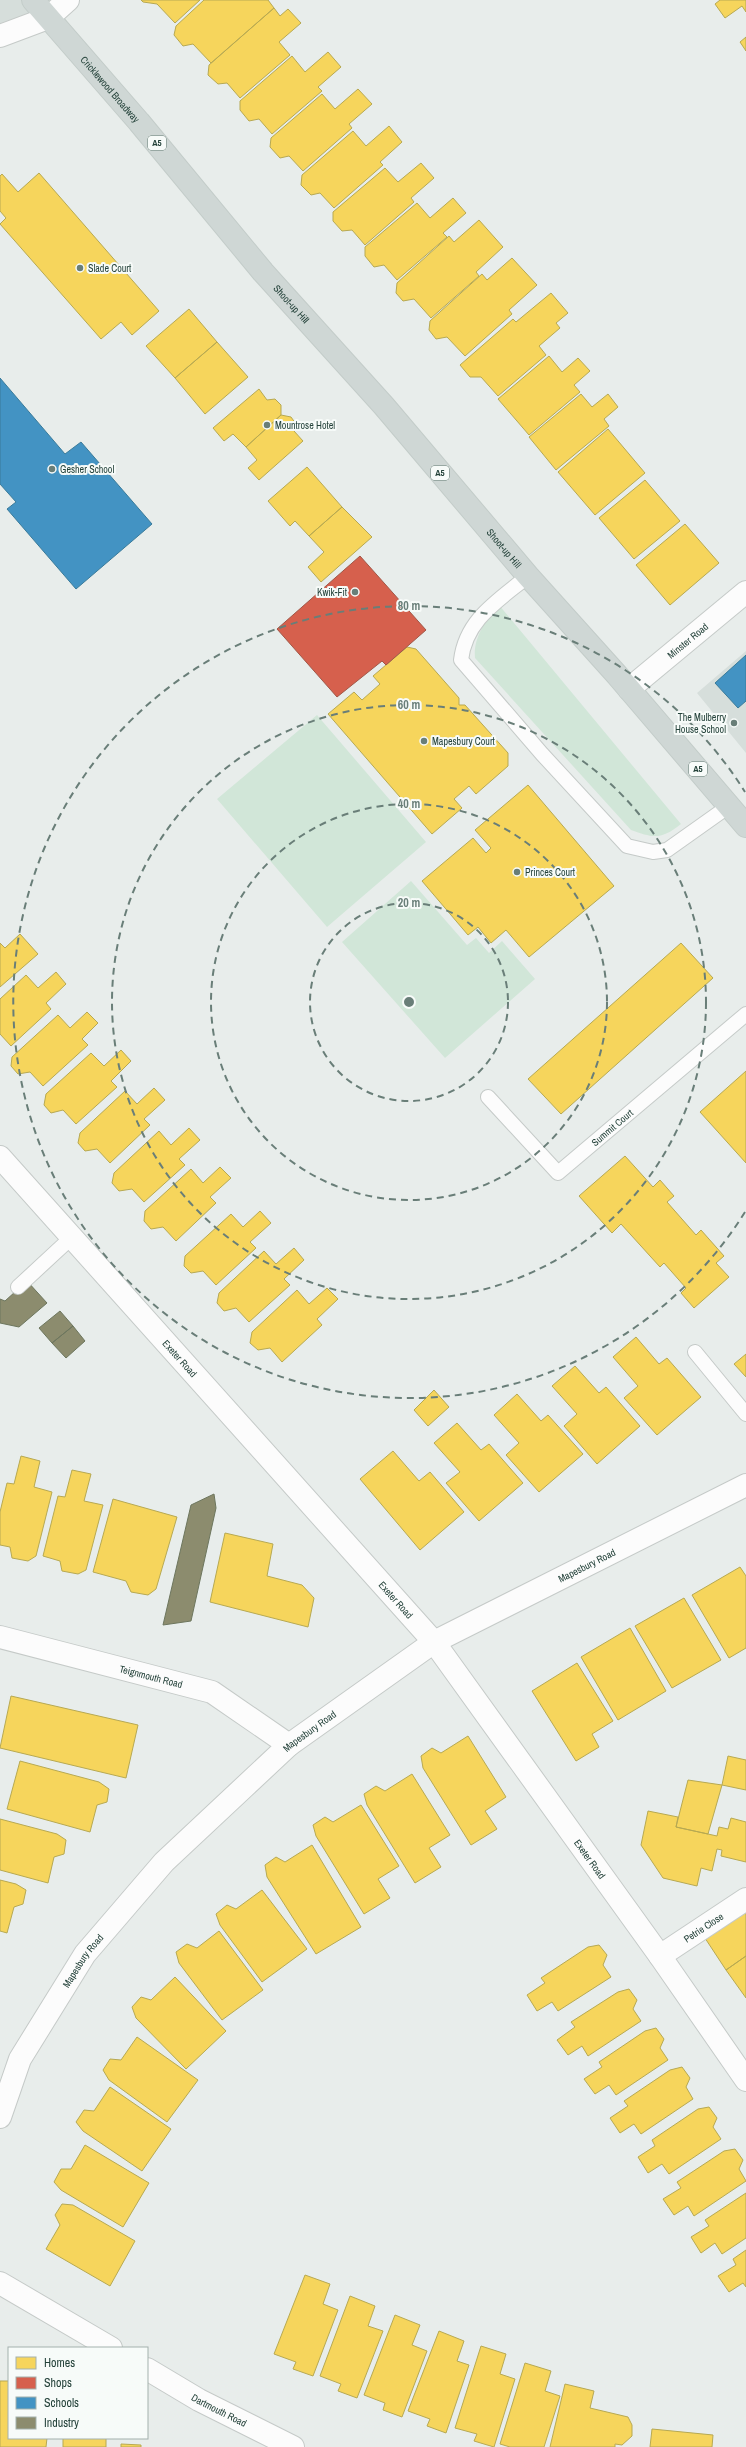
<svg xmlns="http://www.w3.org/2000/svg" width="746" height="2447" font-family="'Archivo Narrow',sans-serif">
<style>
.built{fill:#d6dedb}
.green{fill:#d1e6d8}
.homes{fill:#f6d55c;stroke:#b7a952}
.shops{fill:#d6604d;stroke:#a15747}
.schools{fill:#4393c3;stroke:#3a7b9a}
.industry{fill:#8c8c6e;stroke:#6d765e}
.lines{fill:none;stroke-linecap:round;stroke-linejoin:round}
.service-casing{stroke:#c5cac8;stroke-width:16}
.minor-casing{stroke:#c5cac8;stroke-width:24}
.tertiary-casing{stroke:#c5cac8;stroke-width:24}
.primary-casing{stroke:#c3ccc9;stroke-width:24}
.service{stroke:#fcfcfc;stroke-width:14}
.minor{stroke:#fcfcfc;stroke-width:22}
.tertiary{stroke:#fcfcfc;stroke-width:22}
.primary{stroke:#cfd7d5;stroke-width:22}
.ring{fill:none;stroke:#697e78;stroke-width:2;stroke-dasharray:7 5}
.poi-dot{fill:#697e78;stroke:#f7fbf9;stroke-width:1.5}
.labels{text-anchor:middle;stroke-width:4;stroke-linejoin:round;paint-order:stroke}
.shield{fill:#f7fbf9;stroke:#637a73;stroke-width:1}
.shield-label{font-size:9px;font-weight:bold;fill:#24423a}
.street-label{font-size:10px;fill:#24423a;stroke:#f7fbf9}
.poi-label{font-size:10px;fill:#24423a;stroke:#f7fbf9;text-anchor:start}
.centre{fill:#697e78;stroke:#f7fbf9;stroke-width:2}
.ring-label{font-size:12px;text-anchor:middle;font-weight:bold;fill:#697e78;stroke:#f7fbf9;stroke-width:4;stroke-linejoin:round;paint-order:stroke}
</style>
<rect width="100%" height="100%" fill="#e8edeb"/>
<!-- built -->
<path class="built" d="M 0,0 L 66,0 L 0,27 Z
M 746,651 L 746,753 L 697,693 Z"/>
<!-- green -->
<path class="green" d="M 499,605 L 681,824 C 661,840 653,838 631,830 L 475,658 C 473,638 486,619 499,605 Z
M 317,715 L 426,842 L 327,927 L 217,799 Z
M 411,881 L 467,945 L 476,938 L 489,953 L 502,941 L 535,979 L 445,1058 L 342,942 Z"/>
<!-- homes -->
<path class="homes" d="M 141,0 L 200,0 L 175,23 L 157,4 L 143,2 Z
M 204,0 L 268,0 L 274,8 L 211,63 L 193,44 L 183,46 L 174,35 L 176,26 Z
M 720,0 L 746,0 L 746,12 L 742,6 L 725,18 L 715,4 Z
M 274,8 L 280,16 L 288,9 L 301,23 L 279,42 L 290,55 L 240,98 L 227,83 L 218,84 L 208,75 L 209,65 Z
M 746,37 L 746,51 L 740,42 Z
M 328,52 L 341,67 L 318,87 L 322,91 L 272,134 L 259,119 L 249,121 L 240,110 L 240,101 L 292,56 L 305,72 Z
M 358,89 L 372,104 L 349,124 L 352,128 L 303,171 L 289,156 L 280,158 L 270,147 L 271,138 L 322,94 L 335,109 Z
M 389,126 L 402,142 L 380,162 L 383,165 L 334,208 L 320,193 L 311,195 L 301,185 L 302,175 L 353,131 L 366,146 Z
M 421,163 L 434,178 L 411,198 L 414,202 L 365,245 L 352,230 L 342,231 L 333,221 L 333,212 L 385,168 L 398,182 Z
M 39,173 L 159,311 L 132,335 L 121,322 L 101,339 L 0,224 L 6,218 L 0,211 L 0,176 L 2,174 L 18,192 Z
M 453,198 L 466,213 L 443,233 L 447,237 L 397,280 L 384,265 L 374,267 L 365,256 L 365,247 L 417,203 L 430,218 Z
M 479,220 L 503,247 L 476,272 L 479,276 L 431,318 L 414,299 L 403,301 L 396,293 L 397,283 L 449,236 L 454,242 Z
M 512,258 L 537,285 L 509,310 L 512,314 L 465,356 L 447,337 L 436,339 L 429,330 L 430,321 L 482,274 L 487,280 Z
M 551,293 L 568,313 L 556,323 L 560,328 L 539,346 L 546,355 L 498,396 L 481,377 L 470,377 L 460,365 L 513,319 L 516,322 Z
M 189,309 L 217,342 L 175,378 L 146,346 Z
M 217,342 L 248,377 L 205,414 L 175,378 Z
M 549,356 L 562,372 L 578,358 L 590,371 L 574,385 L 580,392 L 529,435 L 498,399 Z
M 259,389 L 267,400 L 275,399 L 281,405 L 281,415 L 246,447 L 233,434 L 224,441 L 213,428 Z
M 581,394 L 592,407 L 608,394 L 618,407 L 604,419 L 609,426 L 556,470 L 529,437 Z
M 281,415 L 291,417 L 296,424 L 294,431 L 303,441 L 259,480 L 248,468 L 257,460 L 246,447 Z
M 608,429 L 645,473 L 595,515 L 558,472 Z
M 307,467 L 342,507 L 309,536 L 295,521 L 290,526 L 268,501 Z
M 645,480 L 680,521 L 634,559 L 599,518 Z
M 342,507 L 372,537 L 321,582 L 308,567 L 324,552 L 309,536 Z
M 685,524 L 719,563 L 670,605 L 636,565 Z
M 407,647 L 416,649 L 459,698 L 459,705 L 465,705 L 508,753 L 508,766 L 476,794 L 469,786 L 454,799 L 462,808 L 432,834 L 328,714 L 354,692 L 362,700 L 380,684 L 373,676 Z
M 528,785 L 614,886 L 529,957 L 506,930 L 491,943 L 478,927 L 468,935 L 422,881 L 473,838 L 486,853 L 491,848 L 475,830 Z
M 20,934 L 38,954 L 0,987 L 0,943 L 5,948 Z
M 681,943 L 713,978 L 561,1114 L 528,1079 Z
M 56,972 L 66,984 L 46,1003 L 51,1009 L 11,1046 L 0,1034 L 0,999 L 26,975 L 38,988 Z
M 87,1012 L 98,1023 L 82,1039 L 88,1045 L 43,1086 L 30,1072 L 18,1074 L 11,1066 L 12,1057 L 58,1015 L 70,1028 Z
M 121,1050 L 131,1061 L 111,1081 L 117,1087 L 76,1124 L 63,1110 L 51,1113 L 44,1105 L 46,1094 L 91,1053 L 104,1066 Z
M 746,1071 L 746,1163 L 700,1112 Z
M 154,1088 L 165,1100 L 144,1119 L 150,1125 L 110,1163 L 97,1149 L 85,1151 L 78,1143 L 80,1133 L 125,1091 L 137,1104 Z
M 189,1128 L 200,1140 L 179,1159 L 185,1165 L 144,1202 L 132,1189 L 119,1191 L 112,1183 L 114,1173 L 159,1131 L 171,1145 Z
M 625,1156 L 653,1187 L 660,1180 L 674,1196 L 667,1202 L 696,1235 L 701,1230 L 724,1256 L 716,1263 L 729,1277 L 694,1308 L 681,1293 L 686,1288 L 664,1263 L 660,1267 L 621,1224 L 612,1233 L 579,1196 Z
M 220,1167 L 231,1178 L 210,1197 L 216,1203 L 176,1241 L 163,1227 L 151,1229 L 144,1221 L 145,1211 L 191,1169 L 203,1183 Z
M 260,1211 L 271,1223 L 250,1242 L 256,1248 L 216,1285 L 203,1271 L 191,1273 L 184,1266 L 185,1256 L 231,1214 L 243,1227 Z
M 294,1248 L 304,1260 L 284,1279 L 290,1285 L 249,1322 L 236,1308 L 224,1311 L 217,1303 L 219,1293 L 264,1251 L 276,1264 Z
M 327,1288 L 338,1299 L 317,1319 L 322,1325 L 282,1362 L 270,1348 L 258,1350 L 250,1343 L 252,1332 L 297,1290 L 309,1304 Z
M 636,1337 L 659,1364 L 667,1358 L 701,1397 L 657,1435 L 624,1398 L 638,1386 L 613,1357 Z
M 746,1354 L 746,1377 L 734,1364 Z
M 575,1366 L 599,1393 L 606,1387 L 640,1426 L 597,1464 L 564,1426 L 577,1414 L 552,1386 Z
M 434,1390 L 449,1407 L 428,1426 L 414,1410 Z
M 517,1394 L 541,1421 L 548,1415 L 583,1454 L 539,1492 L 506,1455 L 519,1443 L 494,1415 Z
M 457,1423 L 481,1450 L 489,1444 L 523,1483 L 479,1521 L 446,1483 L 460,1472 L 434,1443 Z
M 393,1451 L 419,1481 L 430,1472 L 464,1512 L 420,1550 L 360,1479 Z
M 21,1456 L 40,1461 L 34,1487 L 52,1492 L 36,1556 L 28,1561 L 12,1558 L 10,1547 L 0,1545 L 0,1512 L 7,1483 L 14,1484 Z
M 72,1470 L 91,1474 L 84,1501 L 103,1505 L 86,1570 L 78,1574 L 62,1571 L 60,1561 L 43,1556 L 58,1496 L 65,1497 Z
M 113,1499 L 177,1517 L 156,1589 L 148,1595 L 131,1592 L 126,1581 L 93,1572 Z
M 225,1533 L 273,1544 L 267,1576 L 302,1585 L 314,1598 L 308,1627 L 210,1602 Z
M 740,1567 L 746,1576 L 746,1648 L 729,1658 L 692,1595 Z
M 684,1598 L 721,1660 L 672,1688 L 635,1626 Z
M 630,1628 L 666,1691 L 618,1720 L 581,1657 Z
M 577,1663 L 613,1721 L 592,1734 L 599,1747 L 576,1761 L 532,1691 Z
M 11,1696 L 138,1725 L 126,1778 L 0,1748 Z
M 468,1736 L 506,1797 L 485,1811 L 497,1829 L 471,1845 L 423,1768 L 421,1756 L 432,1748 L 441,1753 Z
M 728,1756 L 746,1760 L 746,1790 L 722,1785 Z
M 20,1761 L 99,1782 L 109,1789 L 107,1802 L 97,1805 L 90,1832 L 7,1809 Z
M 412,1774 L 450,1835 L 429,1848 L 441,1867 L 415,1883 L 367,1805 L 364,1794 L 376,1786 L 385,1791 Z
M 688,1780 L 722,1785 L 708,1834 L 676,1827 Z
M 361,1805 L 399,1866 L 378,1879 L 390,1898 L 364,1914 L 316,1836 L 313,1825 L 325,1817 L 333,1822 Z
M 648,1811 L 678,1817 L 676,1827 L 717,1836 L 719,1827 L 728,1829 L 731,1818 L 746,1822 L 746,1862 L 721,1856 L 722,1850 L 717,1849 L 712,1871 L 701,1868 L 697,1886 L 663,1878 L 641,1845 Z
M 0,1819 L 57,1834 L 66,1840 L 64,1854 L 54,1857 L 48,1883 L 0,1870 Z
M 312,1845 L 361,1927 L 316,1954 L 267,1877 L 265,1865 L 276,1857 L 285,1862 Z
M 0,1880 L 16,1884 L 26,1890 L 23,1904 L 14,1907 L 7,1933 L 0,1931 Z
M 262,1890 L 307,1949 L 262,1982 L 220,1925 L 216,1914 L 227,1905 L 236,1909 Z
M 746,1902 L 746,1956 L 726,1970 L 701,1932 Z
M 219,1931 L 263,1990 L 222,2020 L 179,1963 L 176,1952 L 187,1944 L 197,1948 Z
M 599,1945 L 607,1955 L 603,1965 L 611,1977 L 558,2011 L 552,2002 L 537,2011 L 527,1995 L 545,1983 L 541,1978 L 588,1947 Z
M 746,1956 L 746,1998 L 726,1970 Z
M 175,1977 L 226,2031 L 186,2069 L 136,2018 L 132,2007 L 141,1997 L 151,2000 Z
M 629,1989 L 637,2000 L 633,2009 L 641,2021 L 588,2056 L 582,2046 L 568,2055 L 557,2040 L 575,2027 L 571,2022 L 618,1992 Z
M 656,2028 L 664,2039 L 660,2048 L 668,2060 L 616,2095 L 609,2085 L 595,2094 L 584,2079 L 602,2067 L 599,2062 L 645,2031 Z
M 137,2037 L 198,2080 L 167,2122 L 109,2080 L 103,2070 L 110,2059 L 121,2060 Z
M 682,2067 L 690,2078 L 686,2087 L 693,2099 L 641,2134 L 634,2124 L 620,2133 L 610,2118 L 628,2106 L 624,2101 L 670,2070 Z
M 110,2087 L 171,2129 L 142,2171 L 83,2131 L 76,2122 L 84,2110 L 94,2111 Z
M 709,2107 L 717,2118 L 713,2127 L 721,2139 L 669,2174 L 662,2164 L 648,2173 L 638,2157 L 655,2146 L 652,2140 L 698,2109 Z
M 85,2145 L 149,2183 L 123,2227 L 61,2190 L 54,2182 L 61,2169 L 71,2169 Z
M 735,2149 L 743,2160 L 739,2169 L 746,2181 L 694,2216 L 688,2206 L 674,2215 L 663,2199 L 681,2188 L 677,2182 L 724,2151 Z
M 746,2193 L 746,2238 L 722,2254 L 715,2243 L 701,2253 L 691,2237 L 709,2226 L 705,2220 Z
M 62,2204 L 73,2205 L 135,2241 L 110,2286 L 46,2249 L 60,2225 L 55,2215 Z
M 746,2250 L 746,2287 L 743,2283 L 729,2292 L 718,2276 L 736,2265 L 733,2259 Z
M 305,2275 L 330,2284 L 323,2304 L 338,2310 L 313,2376 L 293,2369 L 296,2362 L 274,2354 Z
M 350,2296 L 375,2306 L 368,2326 L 383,2331 L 357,2398 L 338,2391 L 341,2384 L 320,2376 Z
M 395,2315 L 420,2325 L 412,2345 L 427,2351 L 402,2417 L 383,2410 L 385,2403 L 364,2395 Z
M 439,2331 L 464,2341 L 457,2361 L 469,2365 L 446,2433 L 427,2426 L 430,2419 L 408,2411 Z
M 481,2346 L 506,2354 L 500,2374 L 515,2379 L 494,2447 L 474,2441 L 477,2434 L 455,2428 Z
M 525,2363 L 551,2371 L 545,2391 L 560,2396 L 544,2447 L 510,2447 L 500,2444 Z
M 0,2381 L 9,2381 L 9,2438 L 47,2438 L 46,2447 L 0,2447 Z
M 565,2384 L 594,2391 L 590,2408 L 628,2417 L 632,2425 L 632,2436 L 622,2445 L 615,2444 L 615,2447 L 550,2447 Z
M 652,2429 L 713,2435 L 712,2447 L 650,2447 Z
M 63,2438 L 106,2438 L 106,2447 L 63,2447 Z
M 121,2444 L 141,2445 L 141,2447 L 121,2447 Z"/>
<!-- shops -->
<path class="shops" d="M 360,556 L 426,630 L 386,665 L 382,661 L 337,697 L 277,629 Z"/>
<!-- schools -->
<path class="schools" d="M 0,378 L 65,454 L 81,442 L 152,524 L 76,589 L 7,509 L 16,502 L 0,484 Z
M 746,655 L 746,701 L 738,708 L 715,683 Z"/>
<!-- industry -->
<path class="industry" d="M 27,1281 L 47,1303 L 19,1327 L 0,1323 L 0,1299 L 5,1301 Z
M 60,1311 L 73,1326 L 52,1343 L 39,1328 Z
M 73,1326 L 85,1341 L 66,1358 L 52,1343 Z
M 214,1494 L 216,1508 L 191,1621 L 163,1625 L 191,1505 Z"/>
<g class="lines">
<!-- service casing -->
<g class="service-casing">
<g id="service">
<path d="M 528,576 C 498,601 466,619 461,660 L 542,754 L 627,846 L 653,852 L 667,850 L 729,806"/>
<path id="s1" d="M 488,1097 L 558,1173 L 746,1014"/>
<path d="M 18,1287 L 72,1237"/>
<path d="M 695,1352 L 746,1414"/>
</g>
</g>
<!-- minor casing -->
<g class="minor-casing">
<g id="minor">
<path d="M 0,36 L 48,18 L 68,0"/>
<path id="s2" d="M 629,689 L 746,592"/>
<path id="s3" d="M 0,1157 L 434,1642 L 660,1956 L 746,2080"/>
<path id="s4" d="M 0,1637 L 212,1692 L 289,1745"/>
<path id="s5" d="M 660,1956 L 746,1899"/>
<path d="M 0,2283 L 111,2348"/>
<path id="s6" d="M 147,2369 L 199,2400 L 293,2447"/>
</g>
</g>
<!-- tertiary casing -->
<g class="tertiary-casing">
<g id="tertiary">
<path id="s7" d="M 0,2117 L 20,2059 L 85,1954 L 164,1862 L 289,1745 L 434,1642 L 746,1485"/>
</g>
</g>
<!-- primary casing -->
<g class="primary-casing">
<g id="primary">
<path id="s8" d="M 33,0 L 139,122 L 263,272 L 384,406 L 528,576 L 617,675 L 746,826"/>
</g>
</g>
<!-- service -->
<use href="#service" class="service"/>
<!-- minor -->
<use href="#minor" class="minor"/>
<!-- tertiary -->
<use href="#tertiary" class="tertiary"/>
<!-- primary -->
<use href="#primary" class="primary"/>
</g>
<!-- distance rings -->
<g class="ring">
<circle cx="409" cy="1002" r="99"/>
<circle cx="409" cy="1002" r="198"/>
<circle cx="409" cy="1002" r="297"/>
<path d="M745 1212A396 396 0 1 1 745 792"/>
</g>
<!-- markers -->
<g class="poi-dot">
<circle cx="80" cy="268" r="4"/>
<circle cx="267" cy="425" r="4"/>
<circle cx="52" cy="469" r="4"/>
<circle cx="355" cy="592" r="4"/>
<circle cx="734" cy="723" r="4"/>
<circle cx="424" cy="741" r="4"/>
<circle cx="517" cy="872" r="4"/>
</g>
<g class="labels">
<!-- shield labels -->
<g class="shield">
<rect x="148" y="136" width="18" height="14" rx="3"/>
<rect x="431" y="466" width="18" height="14" rx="3"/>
<rect x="689" y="762" width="18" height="14" rx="3"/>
</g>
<g class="shield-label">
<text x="157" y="146">A5</text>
<text x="440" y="476">A5</text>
<text x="698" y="772">A5</text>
</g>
<!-- street labels -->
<g class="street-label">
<text dy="4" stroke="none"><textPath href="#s8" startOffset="118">Cricklewood Broadway</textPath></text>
<text dy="4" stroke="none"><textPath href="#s8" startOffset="399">Shoot-up Hill</textPath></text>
<text dy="4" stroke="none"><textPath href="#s8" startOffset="723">Shoot-up Hill</textPath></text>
<text dy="4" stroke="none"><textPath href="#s2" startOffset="76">Minster Road</textPath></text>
<text dy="4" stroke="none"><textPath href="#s1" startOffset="174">Summit Court</textPath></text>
<text dy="4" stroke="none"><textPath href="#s3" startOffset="270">Exeter Road</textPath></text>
<text dy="4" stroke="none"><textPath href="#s7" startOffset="826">Mapesbury Road</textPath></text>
<text dy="4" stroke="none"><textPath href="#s3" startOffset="594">Exeter Road</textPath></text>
<text dy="4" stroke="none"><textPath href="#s4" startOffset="156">Teignmouth Road</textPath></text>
<text dy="4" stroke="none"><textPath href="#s7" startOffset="502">Mapesbury Road</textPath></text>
<text dy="4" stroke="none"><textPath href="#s3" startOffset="918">Exeter Road</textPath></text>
<text dy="4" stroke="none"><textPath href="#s5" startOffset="52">Petrie Close</textPath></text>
<text dy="4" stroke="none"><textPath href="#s7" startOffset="178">Mapesbury Road</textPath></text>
<text dy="4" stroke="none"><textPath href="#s6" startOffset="83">Dartmouth Road</textPath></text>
</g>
<!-- poi labels -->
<g class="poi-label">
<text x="88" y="272">Slade Court</text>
<text x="275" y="429">Mountrose Hotel</text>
<text x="60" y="473">Gesher School</text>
<text x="347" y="596" text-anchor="end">Kwik-Fit</text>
<text x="726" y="721" text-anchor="end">The Mulberry<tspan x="726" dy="12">House School</tspan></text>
<text x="432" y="745">Mapesbury Court</text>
<text x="525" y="876">Princes Court</text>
</g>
</g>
<circle cx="409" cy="1002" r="6" class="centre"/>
<g class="ring-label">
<text x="409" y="610">80 m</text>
<text x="409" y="709">60 m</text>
<text x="409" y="808">40 m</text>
<text x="409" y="907">20 m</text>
</g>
<!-- legend -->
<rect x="8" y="2347" width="140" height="92" fill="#f7fbf9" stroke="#a3b1ad"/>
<rect x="16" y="2357" width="20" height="12" fill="#f6d55c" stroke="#a3b1ad"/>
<text x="44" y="2367" font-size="12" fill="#24423a">Homes</text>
<rect x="16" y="2377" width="20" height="12" fill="#d6604d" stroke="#a3b1ad"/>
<text x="44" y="2387" font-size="12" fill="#24423a">Shops</text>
<rect x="16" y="2397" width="20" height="12" fill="#4393c3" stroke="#a3b1ad"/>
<text x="44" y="2407" font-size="12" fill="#24423a">Schools</text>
<rect x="16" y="2417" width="20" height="12" fill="#8c8c6e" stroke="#a3b1ad"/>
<text x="44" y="2427" font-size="12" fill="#24423a">Industry</text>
</svg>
